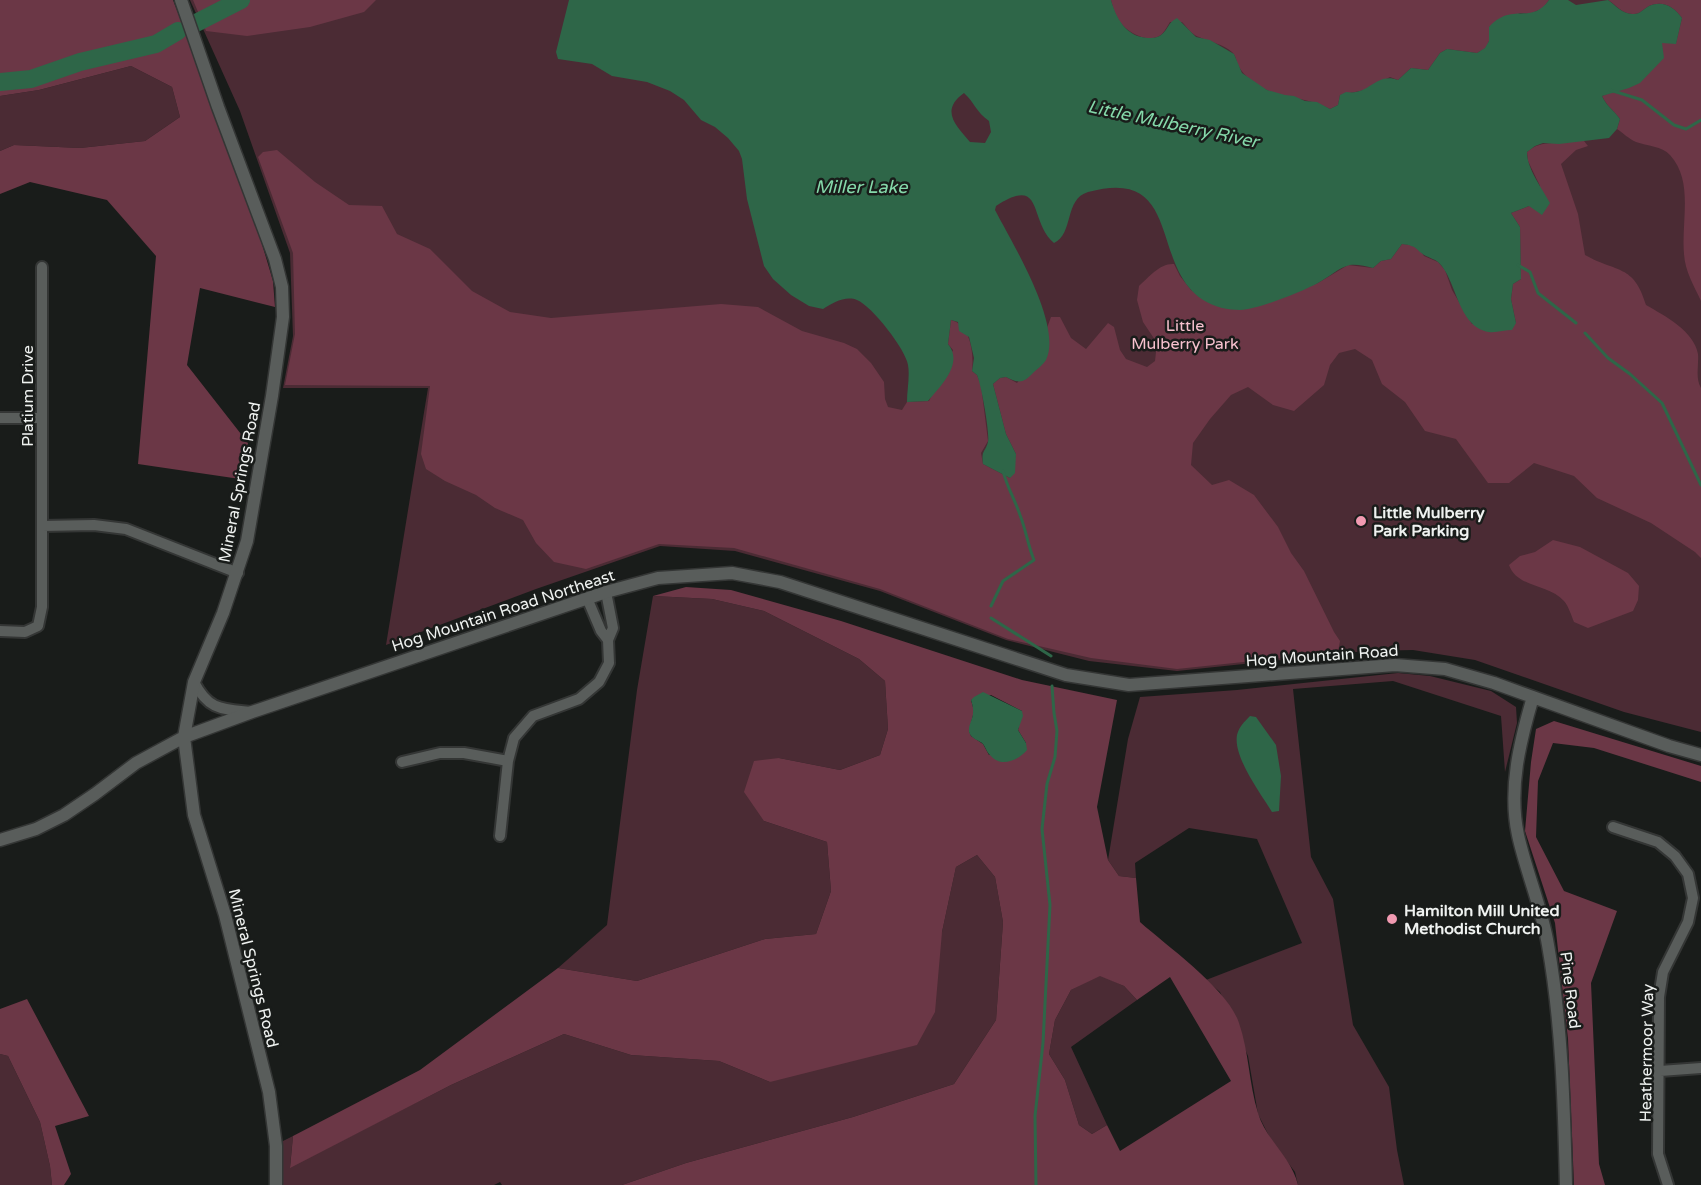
<svg xmlns="http://www.w3.org/2000/svg" width="1701" height="1185" font-family="'Varela Round',sans-serif">
<style>
.green{fill:#4b2b34}
.forest{fill:#6b3746;fill-rule:evenodd}
.water{fill:#2e6648;fill-rule:evenodd}
.lines{fill:none;stroke-linecap:round;stroke-linejoin:round}
.stream{stroke:#2e6648;stroke-width:3}
.river{stroke:#2e6648;stroke-width:18}
.minor-casing{stroke:#343635;stroke-width:14}
.tertiary-casing{stroke:#343635;stroke-width:15}
.minor{stroke:#595d5b;stroke-width:10}
.tertiary{stroke:#595d5b;stroke-width:12}
.poi-dot{fill:#f19ab1;stroke:#191c1a;stroke-width:2}
.labels{text-anchor:middle;stroke-width:5;stroke-linejoin:round;paint-order:stroke}
.park-label{font-size:16px;fill:#f8c2cf;stroke:#191c1a}
.street-label{font-size:16px;fill:#eff2f0;stroke:#191c1a}
.poi-label{font-size:16px;font-weight:bold;fill:#eff2f0;stroke:#191c1a;text-anchor:start}
.water-label{font-size:18px;font-style:italic;fill:#85d9aa;stroke:#191c1a}
</style>
<rect width="100%" height="100%" fill="#191c1a"/>
<!-- green -->
<path class="green" d="M 190,0 L 1701,0 L 1701,732 L 1624,712 L 1475,660 L 1413,650 L 1366,651 L 1177,671 L 1089,661 L 1006,640 L 880,591 L 735,551 L 660,546 L 536,589 L 386,645 L 428,388 L 283,388 L 293,336 L 290,253 L 240,111 Z
M 131,66 L 172,87 L 180,117 L 145,141 L 80,148 L 14,145 L 0,151 L 0,96 L 39,90 Z
M 653,596 L 712,599 L 764,611 L 859,659 L 885,681 L 888,729 L 880,755 L 840,770 L 779,758 L 764,821 L 827,842 L 831,891 L 816,934 L 765,939 L 637,981 L 558,968 L 607,925 L 637,690 Z
M 1398,673 L 1430,676 L 1491,691 L 1516,707 L 1517,723 L 1505,772 L 1501,716 L 1393,681 L 1293,689 L 1311,857 L 1333,899 L 1353,1025 L 1389,1087 L 1397,1150 L 1404,1185 L 1298,1185 L 1295,1172 L 1271,1140 L 1258,1114 L 1248,1056 L 1220,992 L 1206,980 L 1302,943 L 1257,839 L 1189,828 L 1135,863 L 1136,878 L 1119,876 L 1108,860 L 1128,739 L 1140,697 L 1237,690 Z
M 977,855 L 995,877 L 1003,922 L 996,1020 L 954,1084 L 853,1117 L 686,1163 L 622,1185 L 502,1185 L 500,1182 L 494,1185 L 280,1185 L 281,1142 L 293,1136 L 290,1167 L 451,1085 L 564,1034 L 631,1055 L 719,1061 L 770,1082 L 942,932 L 956,867 Z
M 1100,975 L 1124,986 L 1137,1000 L 1071,1047 L 1107,1125 L 1092,1134 L 1079,1125 L 1065,1080 L 1049,1054 L 1055,1020 L 1071,990 Z
M 0,1054 L 8,1056 L 40,1122 L 50,1166 L 52,1185 L 0,1185 Z"/>
<!-- forest -->
<path class="forest" d="M 0,0 L 173,0 L 227,138 L 254,217 L 273,281 L 275,307 L 200,288 L 187,365 L 248,443 L 240,479 L 138,464 L 156,256 L 107,200 L 30,182 L 0,194 L 0,151 L 14,145 L 80,148 L 145,141 L 180,117 L 172,87 L 131,66 L 39,90 L 0,96 Z
M 193,0 L 376,0 L 364,12 L 310,27 L 247,36 L 206,31 Z
M 1111,0 L 1549,0 L 1543,8 L 1530,14 L 1520,13 L 1489,27 L 1489,41 L 1486,48 L 1477,53 L 1447,49 L 1440,53 L 1428,70 L 1411,68 L 1398,80 L 1390,77 L 1365,90 L 1340,95 L 1338,105 L 1330,109 C 1310,98 1289,99 1269,91 C 1257,86 1243,76 1238,65 C 1236,60 1236,56 1232,52 C 1223,44 1210,42 1199,37 C 1192,35 1187,27 1182,22 L 1170,22 C 1168,25 1165,31 1162,34 C 1150,45 1128,33 1120,22 C 1115,15 1113,8 1111,0 Z
M 1608,0 L 1701,0 L 1701,301 C 1694,286 1685,271 1684,254 C 1681,221 1694,181 1670,155 C 1662,146 1647,146 1636,142 C 1629,139 1623,133 1617,129 L 1620,119 C 1613,109 1608,108 1602,96 C 1628,86 1636,89 1653,65 C 1659,57 1662,53 1662,43 L 1676,43 L 1682,18 C 1674,7 1663,0 1649,6 C 1643,9 1640,15 1632,14 C 1623,14 1616,5 1608,0 Z
M 1569,141 L 1584,141 L 1588,146 L 1576,150 L 1561,164 L 1578,214 L 1585,255 C 1617,273 1634,264 1646,305 C 1665,316 1694,331 1698,354 C 1699,365 1695,378 1701,388 L 1701,558 L 1695,552 L 1651,523 L 1597,498 L 1574,476 L 1534,463 L 1509,483 L 1488,483 L 1456,439 L 1425,431 L 1405,402 L 1382,384 L 1372,360 L 1355,349 L 1339,353 L 1330,365 L 1324,385 L 1294,411 L 1273,405 L 1248,387 L 1231,395 L 1210,419 L 1193,443 L 1191,465 L 1212,485 L 1229,480 L 1254,495 L 1278,527 L 1291,553 L 1304,571 L 1334,632 L 1340,641 L 1338,652 L 1177,669 L 1091,658 L 1008,639 L 880,589 L 734,548 L 659,544 L 586,569 L 554,562 L 536,543 L 523,520 L 495,508 L 476,495 L 445,481 L 426,469 L 421,454 L 430,386 L 285,385 L 295,334 L 293,253 L 258,157 L 263,152 L 277,150 L 315,182 L 349,205 L 382,206 L 397,234 L 430,249 L 472,291 L 510,312 L 551,318 L 721,304 L 758,307 L 802,331 L 844,343 L 857,349 L 871,363 L 884,382 L 885,399 L 888,407 L 902,410 L 907,402 L 929,401 L 953,350 L 948,344 L 951,320 C 971,325 974,354 972,371 L 977,375 L 981,385 L 988,441 L 981,453 L 983,464 L 1010,478 L 1016,454 L 1006,434 L 993,384 L 1000,378 L 1006,377 L 1017,383 L 1049,344 L 1047,328 L 1051,317 L 1060,317 L 1071,338 L 1086,349 L 1108,323 L 1114,327 L 1120,350 L 1126,359 L 1147,367 L 1155,361 L 1157,343 L 1143,322 L 1137,300 L 1139,286 C 1149,277 1160,263 1174,264 L 1180,276 L 1191,290 L 1220,307 L 1266,303 L 1318,283 L 1348,265 L 1373,268 L 1381,261 L 1391,259 L 1402,244 L 1412,245 L 1420,250 L 1424,256 L 1438,262 L 1445,270 L 1452,290 L 1472,324 L 1516,323 L 1511,299 L 1513,284 L 1521,279 L 1520,227 L 1511,213 L 1529,206 L 1540,186 L 1528,161 L 1527,152 C 1541,140 1552,145 1569,141 Z
M 1553,540 L 1580,547 L 1628,573 L 1639,586 L 1638,600 L 1633,611 L 1588,628 L 1574,622 C 1571,615 1569,607 1564,601 C 1549,584 1517,588 1509,565 L 1520,556 L 1535,552 Z
M 686,587 L 731,590 L 841,621 L 1022,680 L 1117,700 L 1097,807 L 1108,860 L 1119,876 L 1136,878 L 1140,922 C 1168,947 1228,989 1239,1023 C 1249,1052 1249,1084 1258,1113 C 1266,1140 1292,1158 1298,1185 L 622,1185 L 686,1163 L 853,1117 L 954,1084 L 996,1020 L 1003,922 L 995,877 L 977,855 L 956,867 L 942,932 L 935,1012 L 917,1045 L 770,1082 L 719,1061 L 631,1055 L 564,1034 L 451,1085 L 290,1168 L 293,1136 L 420,1070 L 558,968 L 637,981 L 765,939 L 816,934 L 831,891 L 827,842 L 764,821 L 744,792 L 754,761 L 779,758 L 840,770 L 880,755 L 888,729 L 885,681 L 859,659 L 764,611 L 712,599 L 653,596 ZM 991,695 L 1022,711 L 1018,730 L 1026,743 L 989,755 L 983,744 L 971,736 L 969,731 L 974,711 L 971,700 ZM 1100,976 L 1124,986 L 1137,1000 L 1170,977 L 1231,1081 L 1120,1151 L 1107,1125 L 1092,1134 L 1079,1125 L 1065,1080 L 1049,1054 L 1055,1020 L 1071,990 Z
M 1554,721 L 1701,766 L 1701,782 L 1594,748 L 1553,743 L 1538,781 L 1536,837 L 1564,891 L 1617,911 L 1591,983 L 1599,1164 L 1605,1185 L 1574,1185 L 1568,1039 L 1555,923 L 1525,831 L 1531,762 L 1536,729 Z
M 27,999 L 89,1116 L 55,1126 L 71,1174 L 64,1185 L 52,1185 L 50,1166 L 40,1122 L 8,1056 L 0,1054 L 0,1009 Z"/>
<!-- water -->
<path class="water" d="M 569,0 L 1111,0 C 1116,18 1126,37 1148,38 C 1152,38 1157,38 1161,35 C 1169,29 1167,23 1177,18 L 1196,37 L 1210,40 L 1234,54 L 1242,73 L 1267,90 L 1285,95 L 1294,96 L 1305,101 L 1317,102 L 1330,109 L 1338,105 L 1340,95 L 1346,92 C 1370,96 1375,72 1398,80 L 1411,68 L 1428,70 L 1440,53 L 1447,49 L 1477,53 L 1485,48 L 1489,41 L 1489,27 C 1513,1 1530,26 1549,0 L 1568,0 L 1576,5 L 1608,0 C 1615,5 1623,14 1632,14 C 1640,15 1643,9 1649,6 C 1663,0 1674,7 1682,18 L 1676,44 L 1662,43 L 1664,58 L 1640,83 L 1629,88 L 1602,96 C 1607,107 1614,110 1620,119 L 1617,129 L 1609,138 L 1559,144 L 1543,143 L 1535,146 L 1527,152 C 1527,169 1542,188 1550,203 L 1542,215 L 1529,206 L 1511,213 L 1520,227 L 1521,279 L 1513,284 L 1511,299 L 1516,323 L 1512,330 C 1505,330 1496,333 1489,332 C 1457,327 1457,279 1438,262 C 1434,259 1430,258 1426,256 C 1415,250 1419,246 1402,244 L 1391,259 L 1381,261 L 1373,268 C 1365,266 1357,264 1350,265 C 1339,267 1328,278 1318,283 C 1301,292 1259,309 1240,310 C 1235,310 1227,309 1222,308 C 1141,287 1193,163 1088,192 C 1064,199 1074,234 1054,243 C 1028,221 1045,174 996,206 L 995,210 C 1012,243 1063,325 1046,360 C 1043,365 1037,369 1033,373 C 1023,384 1018,383 1006,377 L 1000,378 L 993,384 L 1006,434 L 1016,454 L 1015,473 L 1010,478 L 983,464 C 981,450 985,453 988,442 C 990,433 981,384 977,375 L 972,371 L 974,358 L 969,337 L 959,331 L 958,322 L 951,320 L 948,344 C 964,363 941,386 928,401 L 907,402 C 907,390 910,376 908,365 C 906,350 872,306 857,300 C 846,295 832,303 823,309 L 809,306 L 791,295 L 773,279 L 764,266 L 747,199 L 742,159 L 739,151 L 728,138 L 715,127 L 701,120 L 684,100 L 670,91 L 647,82 L 612,76 L 592,64 L 558,59 L 556,52 ZM 964,93 C 975,103 976,112 989,121 L 991,132 L 985,143 L 970,142 C 957,126 939,111 964,93 Z
M 983,692 L 1022,711 L 1023,716 L 1018,730 L 1026,743 L 1027,750 C 1019,760 1001,768 991,756 C 987,753 986,748 983,744 C 979,740 971,739 969,732 C 968,721 977,718 971,700 L 974,697 Z
M 1250,716 L 1256,717 L 1276,745 L 1281,776 L 1279,811 L 1272,812 C 1261,794 1233,757 1237,735 C 1239,727 1244,722 1250,716 Z"/>
<g class="lines">
<!-- stream -->
<path class="stream" d="M 1610,90 L 1642,100 L 1674,125 L 1686,129 L 1701,120
M 1518,265 L 1530,272 L 1538,293 L 1576,323
M 1585,333 L 1608,358 L 1630,374 L 1662,403 L 1701,485
M 991,606 L 1003,581 L 1034,560 C 1028,546 1026,530 1020,515 C 1015,500 1007,487 1003,471
M 991,618 L 1051,656
M 1036,1185 L 1035,1116 L 1043,1043 L 1050,905 L 1042,829 L 1047,784 L 1055,757 L 1057,731 L 1054,713 L 1052,686"/>
<!-- river -->
<path class="river" d="M 196,23 L 241,0
M 0,82 L 31,79 L 80,62 L 156,44 L 178,31"/>
<!-- minor casing -->
<g class="minor-casing">
<path id="minor" d="M 0,418 L 42,418
M 42,526 L 94,525 L 126,529 L 238,573
M 587,598 L 601,631 L 608,640
M 0,631 L 25,632 L 38,626 L 42,607 L 42,267
M 194,682 C 209,711 222,709 252,712
M 402,762 L 440,753 L 464,753 L 508,761
M 1613,827 L 1658,842 L 1675,856 L 1688,874 L 1693,898 L 1688,922 L 1663,972 L 1659,997 L 1658,1154 L 1668,1185
M 500,836 L 508,761 L 514,738 L 533,716 L 579,699 L 599,682 L 609,663 L 608,640 L 613,628 L 606,592
M 1660,1071 L 1701,1068"/>
</g>
<!-- tertiary casing -->
<g class="tertiary-casing">
<path id="tertiary" d="M 181,0 L 218,107 L 275,259 L 282,287 L 283,317 L 272,396 L 247,541 L 223,613 L 194,682 L 184,737 L 194,815 L 225,915 L 269,1092 L 276,1146 L 276,1185
M 1533,697 C 1520,741 1508,789 1518,835 C 1526,872 1542,908 1548,945 C 1562,1024 1564,1105 1566,1185
M 0,840 L 36,829 L 64,815 L 95,794 L 136,763 L 184,737 L 252,712 L 606,592 L 658,578 L 732,573 L 780,582 L 1066,675 L 1129,685 L 1395,665 L 1445,669 L 1494,683 L 1669,746 L 1701,755"/>
</g>
<!-- minor -->
<use href="#minor" class="minor"/>
<!-- tertiary -->
<use href="#tertiary" class="tertiary"/>
</g>
<!-- markers -->
<g class="poi-dot">
<circle cx="1361" cy="521" r="6"/>
<circle cx="1392" cy="919" r="6"/>
</g>
<g class="labels">
<!-- park labels -->
<g class="park-label">
<text x="1185" y="331">Little<tspan x="1185" dy="18">Mulberry Park</tspan></text>
</g>
<!-- street labels -->
<g class="street-label">
<text transform="translate(27 396) rotate(-90)" y="6">Platium Drive</text>
<text transform="translate(239 482) rotate(-79)" y="6">Mineral Springs Road</text>
<text transform="translate(503 610) rotate(-18)" y="6">Hog Mountain Road Northeast</text>
<text transform="translate(1322 655) rotate(-4)" y="6">Hog Mountain Road</text>
<text transform="translate(254 968) rotate(76)" y="6">Mineral Springs Road</text>
<text transform="translate(1571 990) rotate(83)" y="6">Pine Road</text>
<text transform="translate(1646 1053) rotate(-89)" y="6">Heathermoor Way</text>
</g>
<!-- poi labels -->
<g class="poi-label">
<text x="1373" y="518">Little Mulberry<tspan x="1373" dy="18">Park Parking</tspan></text>
<text x="1404" y="916">Hamilton Mill United<tspan x="1404" dy="18">Methodist Church</tspan></text>
</g>
<!-- water labels -->
<g class="water-label">
<text transform="translate(1173 124) rotate(12)" y="6">Little Mulberry River</text>
<text x="861" y="193">Miller Lake</text>
</g>
</g>
</svg>
